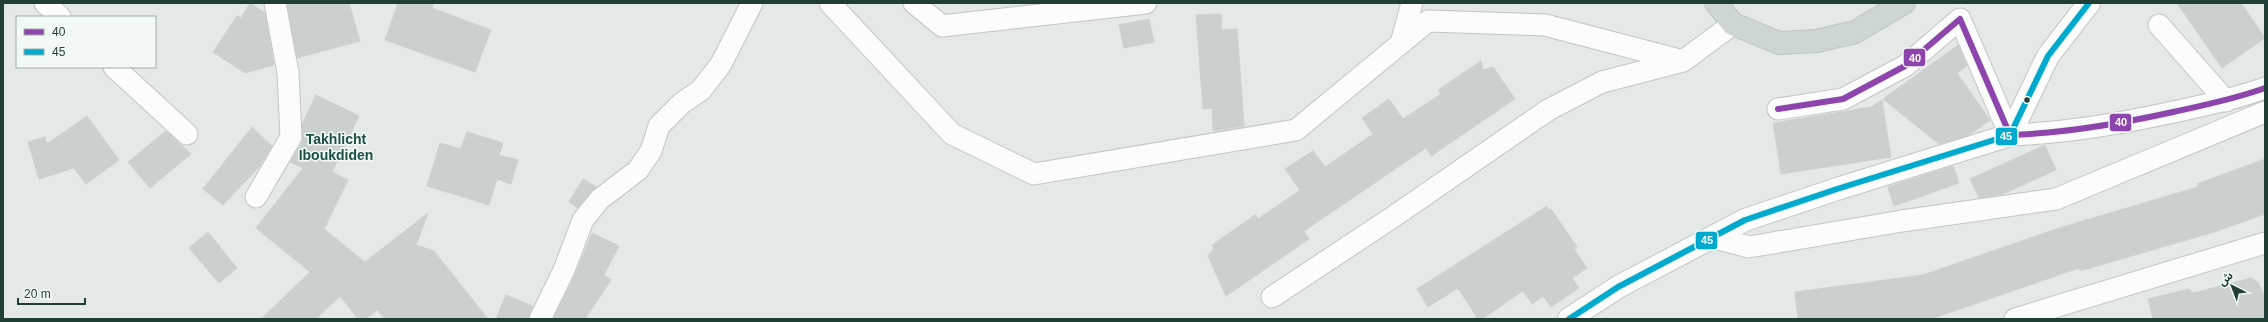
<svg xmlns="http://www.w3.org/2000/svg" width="2268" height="322" font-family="Helvetica,'Noto Sans Arabic',sans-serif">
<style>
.building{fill:#cbd0ce;stroke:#ccd2d0}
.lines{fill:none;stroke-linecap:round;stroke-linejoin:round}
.minor-casing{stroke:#c1c6c4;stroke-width:23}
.tertiary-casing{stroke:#c1c6c4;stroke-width:24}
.primary-casing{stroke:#bcc5c3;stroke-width:24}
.minor{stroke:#fbfcfb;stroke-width:21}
.tertiary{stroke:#fbfcfb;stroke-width:22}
.primary{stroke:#cdd6d3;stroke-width:22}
.bus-1-casing{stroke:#f2f9f5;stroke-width:9}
.bus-2-casing{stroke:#f2f9f5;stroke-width:9}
.bus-1{stroke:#8e44ad;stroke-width:6}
.bus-2{stroke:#00a9ce;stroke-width:6}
.bus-dot{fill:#203e36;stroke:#f2f9f5;stroke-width:1.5}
.labels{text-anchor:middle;stroke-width:3;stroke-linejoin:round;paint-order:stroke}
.district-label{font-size:14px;font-weight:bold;fill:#1b5145;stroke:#f2f9f5}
.line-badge{stroke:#f2f9f5;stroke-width:1.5}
.badge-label{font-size:11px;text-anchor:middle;font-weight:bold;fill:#fff}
</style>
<rect width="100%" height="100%" fill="#e4e9e7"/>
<!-- building -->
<path class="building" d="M 250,3 L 265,13 L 274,65 L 245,73 L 213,52 L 237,16 L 241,18 Z
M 287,3 L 349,3 L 360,41 L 297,58 Z
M 398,3 L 434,3 L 432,8 L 491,30 L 475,72 L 385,40 Z
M 2177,3 L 2241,3 L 2265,38 L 2222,68 Z
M 1221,14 L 1222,30 L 1237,29 L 1244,126 L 1213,131 L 1212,108 L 1203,109 L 1196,15 Z
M 1149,19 L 1154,42 L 1124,48 L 1119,25 Z
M 1958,45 L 1967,66 L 1957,73 L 1990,120 L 1969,135 L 1939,144 L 1883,99 Z
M 1481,61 L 1483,70 L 1493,67 L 1515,99 L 1431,156 L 1426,148 L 1304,231 L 1309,239 L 1226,296 L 1208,256 L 1214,248 L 1212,245 L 1255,215 L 1258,219 L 1300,190 L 1285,169 L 1313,151 L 1325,167 L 1373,134 L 1362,118 L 1389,99 L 1403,119 L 1441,94 L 1438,90 Z
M 316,95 L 359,116 L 332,172 L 348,180 L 324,229 L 365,262 L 428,213 L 416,245 L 434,251 L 488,319 L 385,319 L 377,310 L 366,319 L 358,319 L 340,296 L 316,319 L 261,319 L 310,272 L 256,228 L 303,168 L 290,162 L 302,143 L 302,124 Z
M 1882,100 L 1891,157 L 1781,174 L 1773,123 L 1871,107 Z
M 87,116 L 119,160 L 86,184 L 74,168 L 39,179 L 28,142 L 45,137 L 47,144 Z
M 252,127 L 272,146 L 260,166 L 223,205 L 203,189 Z
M 166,131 L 191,154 L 150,188 L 128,162 Z
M 467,132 L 503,143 L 499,155 L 518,160 L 511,184 L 497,179 L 489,205 L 427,186 L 440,143 L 461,149 Z
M 2045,145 L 2056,170 L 2003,194 L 1979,198 L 1970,179 Z
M 2265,159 L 2265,214 L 2214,232 L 2080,271 L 2079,268 L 1931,319 L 1798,319 L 1795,292 L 1923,275 L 2059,228 L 2198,187 L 2197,184 Z
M 1953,166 L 1959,183 L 1894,206 L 1888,187 Z
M 583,179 L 596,187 L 578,208 L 569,202 Z
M 1547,206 L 1549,210 L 1551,209 L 1577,247 L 1574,249 L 1587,268 L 1572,278 L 1579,288 L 1551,307 L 1543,296 L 1532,304 L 1523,291 L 1482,319 L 1478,319 L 1458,288 L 1428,307 L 1417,289 Z
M 208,232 L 237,268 L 219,283 L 189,248 Z
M 592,233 L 619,246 L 604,275 L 611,280 L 585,319 L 553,319 L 575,275 Z
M 2251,278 L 2258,282 L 2265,297 L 2265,319 L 2153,319 L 2148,299 L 2189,289 L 2193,293 Z
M 506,295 L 533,306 L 528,319 L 496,319 Z"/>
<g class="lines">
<!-- minor casing -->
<g class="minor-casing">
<path id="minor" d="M 45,3 L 60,17
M 830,3 L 952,134 L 1034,174 L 1296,130 L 1428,21 L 1545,25 L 1683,61
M 914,3 L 942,26 L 1146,3
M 2159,25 L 2226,101
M 1401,43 L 1412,3
M 114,67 L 187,134
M 1778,109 L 1843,99 L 1905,66 L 1960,19 L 2010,135 C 2066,133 2119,124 2173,112 C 2205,105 2235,99 2265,88
M 256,197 L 291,137 L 288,73 L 275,3
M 1715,238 L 1749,247 L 1902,221 L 2056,199 L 2265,112
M 1272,297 L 1390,219 L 1548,110 L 1602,82 L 1683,61 L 1733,24
M 540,319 L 564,270 L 583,220 L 600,199 L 638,170 L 651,151 L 659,126 L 682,103 L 701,90 L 721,64 L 752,3
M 2015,319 L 2265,243"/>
</g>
<!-- tertiary casing -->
<g class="tertiary-casing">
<path id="tertiary" d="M 1569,319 L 1618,287 L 1745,220 L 1837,189 L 2010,135 L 2048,56 L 2089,3"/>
</g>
<!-- primary casing -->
<g class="primary-casing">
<path id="primary" d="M 1716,3 L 1733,24 L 1779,43 L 1817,41 L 1855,32 L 1904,3"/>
</g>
<!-- minor -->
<use href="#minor" class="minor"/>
<!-- tertiary -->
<use href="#tertiary" class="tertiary"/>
<!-- primary -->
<use href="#primary" class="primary"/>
<!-- bus-1 casing -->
<g class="bus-1-casing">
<path id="bus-1" d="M 1778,109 L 1843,99 L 1905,66 L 1960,19 L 2010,135 C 2066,133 2119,124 2173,112 C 2205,105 2235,99 2265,88"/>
</g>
<!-- bus-2 casing -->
<g class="bus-2-casing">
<path id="bus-2" d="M 1569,319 L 1618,287 L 1745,220 L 1837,189 L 2010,135 L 2048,56 L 2089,3"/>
</g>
<!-- bus-1 -->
<use href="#bus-1" class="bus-1"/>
<!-- bus-2 -->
<use href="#bus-2" class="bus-2"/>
</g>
<!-- markers -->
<circle class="bus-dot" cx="2027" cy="100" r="3.5"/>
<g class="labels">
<!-- district labels -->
<g class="district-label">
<text x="336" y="144">Takhlicht<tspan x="336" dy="16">Iboukdiden</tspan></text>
</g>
</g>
<g class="line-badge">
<rect x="1903" y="48" width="23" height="19" rx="4" fill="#8e44ad"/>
<rect x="2109" y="113" width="23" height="19" rx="4" fill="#8e44ad"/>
<rect x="1995" y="127" width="23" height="19" rx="4" fill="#00a9ce"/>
<rect x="1695" y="231" width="23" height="19" rx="4" fill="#00a9ce"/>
</g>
<g class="badge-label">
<text x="1915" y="62">40</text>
<text x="2121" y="126">40</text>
<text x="2006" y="140">45</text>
<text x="1707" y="244">45</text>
</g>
<!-- border -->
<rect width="2268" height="322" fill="none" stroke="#203e36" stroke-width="8"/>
<!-- legend -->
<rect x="16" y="16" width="140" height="52" fill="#f2f9f5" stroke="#9eaea9"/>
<rect x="24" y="29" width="20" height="6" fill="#8e44ad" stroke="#9eaea9"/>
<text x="52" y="36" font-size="12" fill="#203e36">40</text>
<rect x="24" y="49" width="20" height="6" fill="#00a9ce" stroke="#9eaea9"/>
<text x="52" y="56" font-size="12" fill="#203e36">45</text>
<!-- north arrow -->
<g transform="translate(2232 286) rotate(318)" stroke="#f2f9f5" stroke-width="3" paint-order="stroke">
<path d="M0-3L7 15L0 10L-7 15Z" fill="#203e36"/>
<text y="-6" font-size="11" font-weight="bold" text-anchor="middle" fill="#203e36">ش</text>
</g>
<!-- scale -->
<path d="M18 298v6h67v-6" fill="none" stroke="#203e36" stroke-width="2"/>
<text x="24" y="298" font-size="12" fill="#203e36" stroke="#f2f9f5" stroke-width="3" paint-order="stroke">20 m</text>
</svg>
